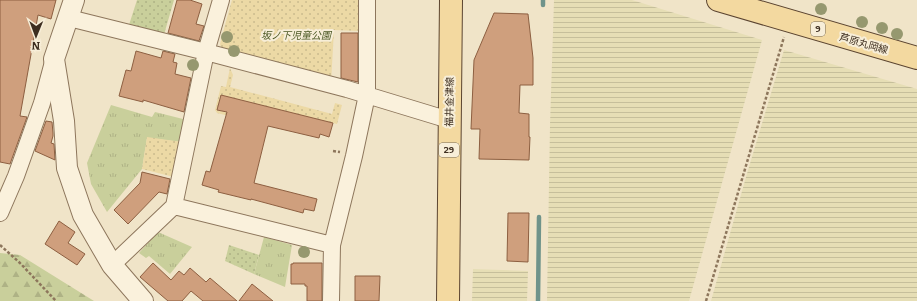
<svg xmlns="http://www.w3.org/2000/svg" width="917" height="301" font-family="Bitter,'Noto Sans JP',serif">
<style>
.farmland{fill:url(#farmland-rules)}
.grass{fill:url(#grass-tufts)}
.forest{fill:url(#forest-firs)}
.sand{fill:url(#sand-dots)}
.garden{fill:url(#garden-dots)}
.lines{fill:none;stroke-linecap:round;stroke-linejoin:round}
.stream{stroke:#6f938a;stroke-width:4.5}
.building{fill:#cf9f7d;stroke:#8d5f41}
.minor-casing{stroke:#8d765c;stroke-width:18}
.tertiary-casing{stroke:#8d765c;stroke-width:22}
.primary-casing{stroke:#5b4430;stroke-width:24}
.path{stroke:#8d765c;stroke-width:2.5;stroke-dasharray:3 2;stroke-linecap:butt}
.minor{stroke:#faf1dc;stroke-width:16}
.tertiary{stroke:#faf1dc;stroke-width:20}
.primary{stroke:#f3d9a0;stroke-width:22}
.tree{fill:#96986f}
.labels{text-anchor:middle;stroke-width:4;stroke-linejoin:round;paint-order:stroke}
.shield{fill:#f7eed8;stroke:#756857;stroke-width:1}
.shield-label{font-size:9px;font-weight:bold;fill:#3d2e20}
.park-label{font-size:10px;font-style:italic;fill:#4d5a26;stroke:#f7eed8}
.street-label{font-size:10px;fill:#3d2e20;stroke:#f7eed8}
</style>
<defs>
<pattern id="farmland-rules" width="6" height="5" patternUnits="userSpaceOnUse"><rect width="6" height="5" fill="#e6deb5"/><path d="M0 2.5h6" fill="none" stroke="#c6bf9b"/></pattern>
<pattern id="grass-tufts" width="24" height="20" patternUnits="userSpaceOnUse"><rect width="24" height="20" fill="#c9cf9b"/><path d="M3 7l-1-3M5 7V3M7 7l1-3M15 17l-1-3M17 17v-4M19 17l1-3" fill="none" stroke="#aeb285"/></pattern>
<pattern id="forest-firs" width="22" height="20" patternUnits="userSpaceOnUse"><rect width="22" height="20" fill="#c9cf9b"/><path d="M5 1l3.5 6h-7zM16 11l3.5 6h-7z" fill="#aeb285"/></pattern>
<pattern id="sand-dots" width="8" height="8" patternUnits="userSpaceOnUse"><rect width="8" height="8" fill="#ecd9a5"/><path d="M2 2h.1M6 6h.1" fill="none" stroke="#cbbb8e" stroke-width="1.8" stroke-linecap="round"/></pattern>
<pattern id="garden-dots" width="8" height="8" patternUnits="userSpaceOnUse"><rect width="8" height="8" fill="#c9cf9b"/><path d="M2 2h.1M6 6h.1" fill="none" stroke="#aeb285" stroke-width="1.8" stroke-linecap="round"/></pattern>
</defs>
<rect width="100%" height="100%" fill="#f0e4c8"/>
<!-- farmland -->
<path class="farmland" d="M 554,0 L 632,0 L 762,40 L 689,301 L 547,301 L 550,125 Z
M 784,50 L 917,89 L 917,301 L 711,301 L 746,177 Z
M 473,269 L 528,271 L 527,301 L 472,301 Z"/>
<!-- grass -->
<path class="grass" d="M 111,105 L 152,117 L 155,112 L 187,120 L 182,142 L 147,138 L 142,169 L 107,212 L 91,184 L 87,163 Z
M 158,232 L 192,247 L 170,274 L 149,256 L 146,258 L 139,253 Z
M 264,237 L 292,245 L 285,287 L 254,274 Z"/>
<!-- forest -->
<path class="forest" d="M 0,253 L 20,255 L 94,301 L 0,301 Z"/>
<!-- sand -->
<path class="sand" d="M 232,0 L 362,0 L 361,31 L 334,30 L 331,83 L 222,51 L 220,44 L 225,25 Z
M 230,68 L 233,75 L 230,87 L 332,114 L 335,103 L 342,105 L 337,124 L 221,95 L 217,110 L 234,114 L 233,117 L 217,113 L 215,110 L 221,86 L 226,87 Z
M 147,137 L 182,142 L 174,177 L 142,169 Z"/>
<!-- garden -->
<path class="garden" d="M 137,0 L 174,0 L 163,38 L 128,28 Z
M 229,245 L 259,255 L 254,274 L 225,261 Z"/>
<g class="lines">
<!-- stream -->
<path class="stream" d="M 543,5 L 543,0
M 538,301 L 539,217"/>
</g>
<!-- building -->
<path class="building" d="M 0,0 L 56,0 L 51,19 L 38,15 L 20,116 L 27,117 L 10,164 L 0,162 Z
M 177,0 L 190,0 L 202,4 L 196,24 L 204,26 L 199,41 L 168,33 Z
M 494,13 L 528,14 L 533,58 L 533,85 L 520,85 L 519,113 L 529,114 L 529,137 L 530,137 L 529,160 L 479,159 L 480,129 L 471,129 L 474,60 Z
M 341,33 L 358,33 L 358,82 L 341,78 Z
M 136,51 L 161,58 L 163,51 L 175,54 L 173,62 L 177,63 L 175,74 L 191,78 L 184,112 L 143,100 L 143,102 L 119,96 L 126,70 L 131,71 Z
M 221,95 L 333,123 L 329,137 L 320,134 L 319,138 L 268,126 L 254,183 L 317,199 L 314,211 L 304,209 L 303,213 L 251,199 L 251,200 L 218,192 L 219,190 L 202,185 L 206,171 L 210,172 L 227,112 L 217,110 Z
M 46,121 L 52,122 L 53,133 L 53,136 L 51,143 L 54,144 L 55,160 L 35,151 Z
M 142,172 L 170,179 L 167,194 L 159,192 L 128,224 L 114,210 L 140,183 Z
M 508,213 L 529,213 L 528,262 L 507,261 Z
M 59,221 L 75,232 L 68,243 L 85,254 L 77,265 L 45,244 Z
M 153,263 L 171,280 L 179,271 L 184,275 L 190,268 L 206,282 L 210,278 L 237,301 L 203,301 L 191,291 L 182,301 L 168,301 L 140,277 Z
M 293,263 L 322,263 L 322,301 L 307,301 L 307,286 L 305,286 L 305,284 L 291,284 L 291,264 L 293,264 Z
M 355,276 L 380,276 L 379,301 L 355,301 Z
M 252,284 L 273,301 L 239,301 Z"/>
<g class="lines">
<!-- minor casing -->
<g class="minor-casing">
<path id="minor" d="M 221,0 L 206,52 L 174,206 L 332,245
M 69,18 L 206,52 L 347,89 L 449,120
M 0,213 L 16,176 L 42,103 L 53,62
M 112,265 L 174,206
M 331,301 L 332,245 L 354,156 L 367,95 L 367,0"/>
</g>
<!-- tertiary casing -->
<g class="tertiary-casing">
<path id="tertiary" d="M 74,0 L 54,59 L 64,121 L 67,168 L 83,215 L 112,265 L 143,301"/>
</g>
<!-- primary casing -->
<g class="primary-casing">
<path id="primary" d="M 718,0 L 917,58
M 448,301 L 451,0"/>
</g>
<!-- path -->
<path class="path" d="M 333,151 L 340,152
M 0,245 L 20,263 L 56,301
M 706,301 L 784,37"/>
<!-- minor -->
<use href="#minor" class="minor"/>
<!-- tertiary -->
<use href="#tertiary" class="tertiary"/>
<!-- primary -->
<use href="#primary" class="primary"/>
</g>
<!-- trees -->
<g class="tree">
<circle cx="821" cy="9" r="6"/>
<circle cx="862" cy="22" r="6"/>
<circle cx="882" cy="28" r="6"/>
<circle cx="897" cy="34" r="6"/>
<circle cx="227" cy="37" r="6"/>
<circle cx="234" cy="51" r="6"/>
<circle cx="193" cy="65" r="6"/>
<circle cx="304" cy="252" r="6"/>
</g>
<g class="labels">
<!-- shield labels -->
<g class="shield">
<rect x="811" y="22" width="14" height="14" rx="3"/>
<rect x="439" y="143" width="20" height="14" rx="3"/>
</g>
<g class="shield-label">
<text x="818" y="32">9</text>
<text x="449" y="153">29</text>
</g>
<!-- park labels -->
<g class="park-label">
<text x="296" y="39">坂ノ下児童公園</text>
</g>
<!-- street labels -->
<g class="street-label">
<text transform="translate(864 43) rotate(16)" y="4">芦原丸岡線</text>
<text transform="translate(449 102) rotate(-89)" y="4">福井金津線</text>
</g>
</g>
<!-- north arrow -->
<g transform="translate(36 36) rotate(181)" stroke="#f7eed8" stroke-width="3" paint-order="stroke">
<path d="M0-3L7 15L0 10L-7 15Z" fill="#3d2e20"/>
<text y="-6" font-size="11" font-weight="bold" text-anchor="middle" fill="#3d2e20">N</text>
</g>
</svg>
